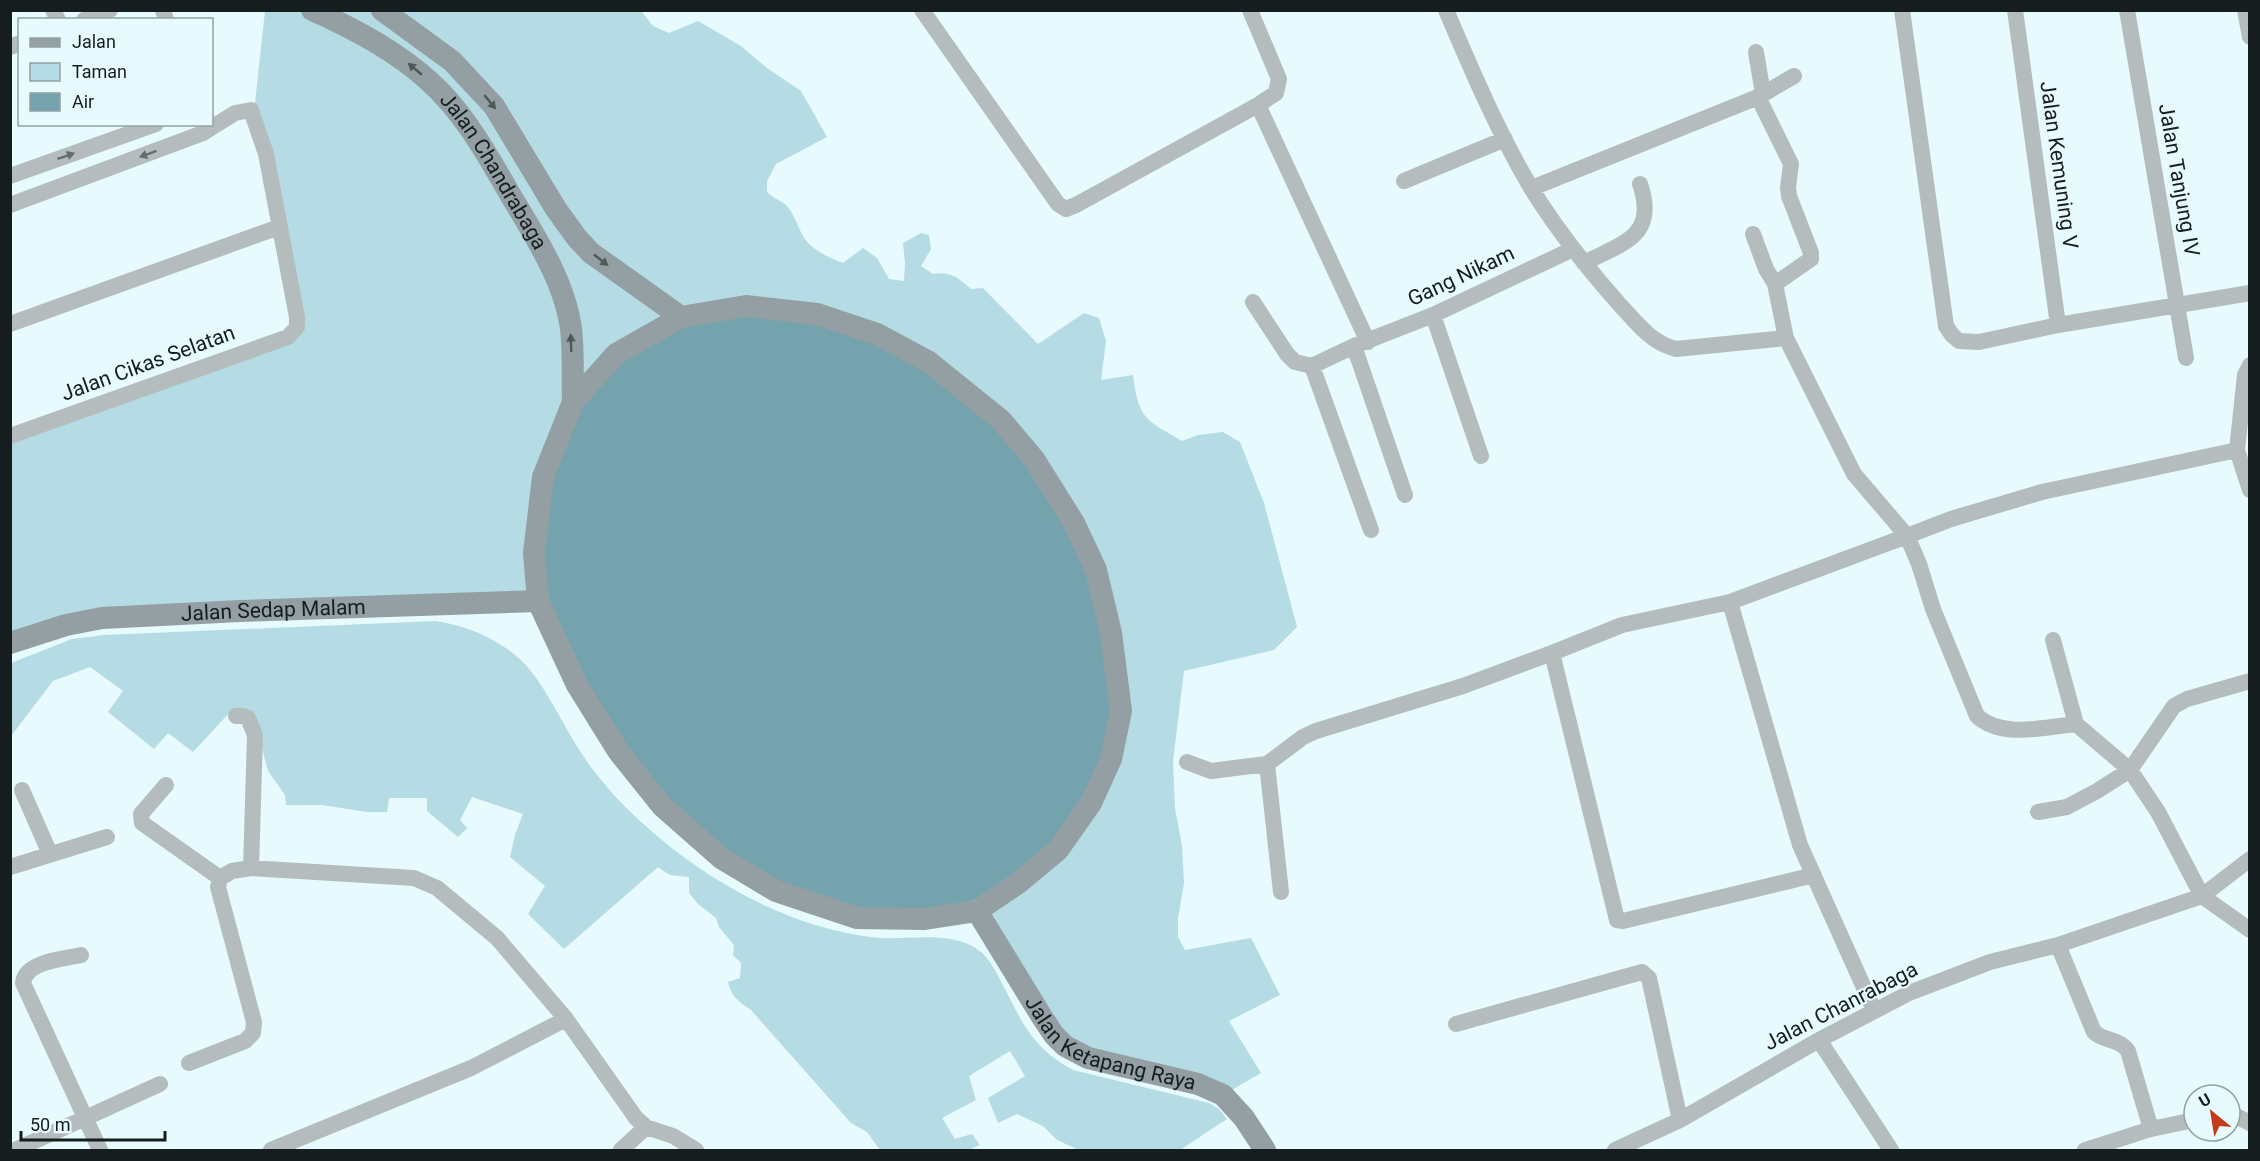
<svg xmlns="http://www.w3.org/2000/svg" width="2260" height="1161" font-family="Roboto,sans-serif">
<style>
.green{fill:#b5dbe4}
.water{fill:#75a3ad}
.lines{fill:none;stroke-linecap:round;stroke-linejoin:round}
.street{stroke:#b4bcbd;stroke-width:16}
.secondary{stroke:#939fa2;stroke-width:22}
.oneway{fill:#4e5859}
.oneway2{fill:#656c6e}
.labels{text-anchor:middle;stroke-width:4.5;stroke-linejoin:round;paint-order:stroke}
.street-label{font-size:21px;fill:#161d1e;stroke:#e7fafe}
</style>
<rect width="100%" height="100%" fill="#e7fafe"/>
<!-- green -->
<path class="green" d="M 265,11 L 641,11 L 653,26 L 669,33 L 698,21 L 741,46 L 767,68 L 801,91 L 827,137 L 776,164 L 767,181 L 767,192 C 773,198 782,201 787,206 C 795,216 797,225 803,236 C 810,249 829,258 843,263 L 863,248 L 877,258 L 889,279 L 904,281 L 905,263 L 903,243 L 921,233 L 929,235 L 931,249 L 921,266 L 933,274 C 951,271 958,278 971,289 L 983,288 L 1038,344 L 1084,313 L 1099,318 L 1106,341 L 1101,380 L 1133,375 C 1139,420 1145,419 1182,441 L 1198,435 L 1223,432 L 1240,442 L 1264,503 L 1297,627 L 1274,650 L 1184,671 L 1173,761 L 1175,808 L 1182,846 L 1184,883 L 1178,918 L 1178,937 L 1185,950 L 1251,938 L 1280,995 L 1229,1021 L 1261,1073 L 1223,1095 L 1065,1046 L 977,911 L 538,601 L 102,618 L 11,643 L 10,436 L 296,327 L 254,112 Z
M 436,621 C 469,626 509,643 530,670 C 550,695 563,725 580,751 C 596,776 617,800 639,820 C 703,879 783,925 870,937 C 904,942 946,929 977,949 C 991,958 997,975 1005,989 C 1024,1027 1035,1049 1073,1070 L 1209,1103 L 1219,1109 L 1227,1119 L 1180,1150 L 1079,1150 L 1057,1140 L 1043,1126 L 1017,1114 L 998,1123 L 988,1098 L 1025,1076 L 1010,1051 L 969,1076 L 976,1100 L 942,1118 L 955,1139 L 972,1134 L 980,1145 L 968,1150 L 880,1150 L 867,1132 L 851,1123 L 751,1010 C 739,1002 731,996 728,982 L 740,978 L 741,963 L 733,955 L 734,945 L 719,927 L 716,918 L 698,904 L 689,893 L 689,877 L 670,875 L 658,867 L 564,949 L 528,914 L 545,886 L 510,857 L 515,835 L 523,814 L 472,797 L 460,820 L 467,828 L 458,837 L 427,811 L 427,798 L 389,798 L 387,812 L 367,812 L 322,805 L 286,805 L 285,795 L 268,771 L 253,714 L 232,710 L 193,752 L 168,733 L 154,749 L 108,712 L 123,691 L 90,667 L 53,681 L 11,736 L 11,663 L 72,639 L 104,635 Z"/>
<!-- water -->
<path class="water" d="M 746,306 L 877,334 L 1001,420 L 1074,523 L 1121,711 L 1091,803 L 1019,882 L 925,919 L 806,902 L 662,806 L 577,685 L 534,553 L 573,402 L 681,317 Z"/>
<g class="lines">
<!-- street -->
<path class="street" d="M 53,10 L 58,20
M 163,10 L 166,20
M 922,10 L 1058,204 L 1066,209 L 1076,205 L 1258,105 L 1276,93 L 1279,79 L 1250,10
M 1446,10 C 1472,71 1498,132 1531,188 C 1557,230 1588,269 1620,305 C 1637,323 1651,343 1676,349 L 1786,338 L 1854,474 L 1907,536 L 1951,519 L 2042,492 L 2237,450
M 1902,10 L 1946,326 L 1952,335 L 1959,341 L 1979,342 L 2058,325 L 2250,293
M 2015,10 L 2058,325
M 2127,10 L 2186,358
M 2245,10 L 2250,37
M 84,20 L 110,10
M 10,47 L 20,43
M 1756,52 L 1763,94
M 1758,97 L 1791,164 L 1788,187 L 1789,196 L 1811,253 L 1811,259 L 1775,284 L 1786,338
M 1258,105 L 1368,342
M 10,176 L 156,124
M 1404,181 L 1505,139
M 1532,188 L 1758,97 L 1794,76
M 10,205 L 203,133 L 235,113 L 251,110 L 266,154 L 297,317 L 297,327 L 288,337 L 10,436
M 1753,234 L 1766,269 L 1775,284
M 1584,263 C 1623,243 1658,236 1640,184
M 1253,302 L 1287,354 L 1295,362 L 1312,366
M 1433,315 L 1481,456
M 10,324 L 279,227
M 1354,346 L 1405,495
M 2250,365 L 2245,375 L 2237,450 L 2250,490
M 1371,530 L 1312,366 L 1354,346 L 1433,315 L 1573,249
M 1730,602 L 1800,845 L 1874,1010
M 2053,640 L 2076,724
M 1552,653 L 1617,920 L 1623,921 L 1814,875
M 236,716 L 243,716 L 248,718 L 255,735 L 251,868
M 1187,762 L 1211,771 L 1267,764 L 1303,737 L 1316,731 L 1463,686 L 1552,653 L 1622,625 L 1730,602 L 1907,536 L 1919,564 L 1933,609 L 1977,716 C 2002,739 2045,727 2076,724 L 2130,770 L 2158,812 L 2202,896 L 2250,930
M 1267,764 L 1281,892
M 166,785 L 141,814 L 142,823 L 220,878
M 22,790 L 50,854
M 2038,812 L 2067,807 L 2097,791 L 2130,770 L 2174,706 L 2187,699 L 2250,681
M 10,867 L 107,837
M 2058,945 L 2094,1032 C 2105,1042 2119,1038 2128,1051 L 2151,1129
M 81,955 C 64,959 25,961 23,983 L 100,1150
M 1456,1024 L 1642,972 L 1649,978 L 1680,1120
M 1819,1040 L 1891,1150
M 189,1063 L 245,1041 L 253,1033 L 254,1022 L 218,887 L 220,878 L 232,871 L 251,868 L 414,878 L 437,888 L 497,938 L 566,1019 L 636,1118 L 646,1127 L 673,1136 L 696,1150
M 2230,1116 L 2236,1116 L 2250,1123
M 15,1150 L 160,1084
M 271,1150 L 471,1068 L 566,1019
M 621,1150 L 646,1127
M 1615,1150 L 1680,1120 L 1819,1040 L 1909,993 L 1990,962 L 2058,945 L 2202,896 L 2250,859
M 2085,1150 L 2151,1129 L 2194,1120"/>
<!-- secondary -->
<g class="secondary">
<path id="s1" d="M 312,10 C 353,28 396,51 429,81 C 464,112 488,156 511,196 C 535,236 565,282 571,329 C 574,352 572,378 573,402"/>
<path d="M 382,10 L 452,61 L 494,106 L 556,209 L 577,238 L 591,253 L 681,317"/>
<path d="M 746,306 L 817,314 L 877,334 L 929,362 L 1001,420 L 1034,459 L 1074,523 L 1096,570 L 1111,633 L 1121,711 L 1111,759 L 1091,803 L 1058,850 L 1017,884 L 977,911 L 925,919 L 857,918 L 776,891 L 721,858 L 662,806 L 618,751 L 577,685 L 538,601 L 534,553 L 543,477 L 573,402 L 616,354 L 681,317 Z"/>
<path id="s2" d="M 10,643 L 66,625 L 102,618 L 240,611 L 538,601"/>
<path id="s3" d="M 977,911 L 1042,1017 L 1054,1035 L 1065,1046 L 1088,1058 L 1198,1084 L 1223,1095 L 1244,1118 L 1265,1150"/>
</g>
</g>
<!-- one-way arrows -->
<defs><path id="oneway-solid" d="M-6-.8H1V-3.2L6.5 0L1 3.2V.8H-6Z" transform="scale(1.5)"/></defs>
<g class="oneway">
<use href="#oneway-solid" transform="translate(415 69) rotate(-140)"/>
<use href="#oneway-solid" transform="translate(490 102) rotate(51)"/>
<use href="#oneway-solid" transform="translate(601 260) rotate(38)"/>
<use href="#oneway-solid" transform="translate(571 343) rotate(-92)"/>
</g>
<g class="oneway2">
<use href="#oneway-solid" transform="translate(148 154) rotate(160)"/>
<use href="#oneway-solid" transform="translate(66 156) rotate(-19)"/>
</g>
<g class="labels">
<!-- street labels -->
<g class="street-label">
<text transform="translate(2059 165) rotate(82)" y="7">Jalan Kemuning V</text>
<text dy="7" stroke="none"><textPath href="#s1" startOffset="249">Jalan Chandrabaga</textPath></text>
<text transform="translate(2179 180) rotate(80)" y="7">Jalan Tanjung IV</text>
<text transform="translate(1461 276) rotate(-25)" y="7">Gang Nikam</text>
<text transform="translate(148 363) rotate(-20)" y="7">Jalan Cikas Selatan</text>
<text dy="7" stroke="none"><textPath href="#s2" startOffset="267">Jalan Sedap Malam</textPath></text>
<text transform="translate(1841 1006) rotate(-27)" y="7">Jalan Chanrabaga</text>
<text dy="7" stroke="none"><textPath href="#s3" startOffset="200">Jalan Ketapang Raya</textPath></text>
</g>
</g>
<!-- border -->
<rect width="2260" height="1161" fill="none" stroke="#161d1e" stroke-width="24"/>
<!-- legend -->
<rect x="18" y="18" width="195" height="108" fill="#e7fafe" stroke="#93a2a4" stroke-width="1.5"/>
<rect x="30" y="38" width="30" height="9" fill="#939fa2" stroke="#93a2a4" stroke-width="1.5"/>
<text x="72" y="48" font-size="18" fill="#161d1e">Jalan</text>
<rect x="30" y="63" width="30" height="18" fill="#b5dbe4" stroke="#93a2a4" stroke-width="1.5"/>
<text x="72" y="78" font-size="18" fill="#161d1e">Taman</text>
<rect x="30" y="93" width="30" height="18" fill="#75a3ad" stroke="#93a2a4" stroke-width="1.5"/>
<text x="72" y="108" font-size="18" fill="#161d1e">Air</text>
<!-- north arrow -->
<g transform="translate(2212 1113) rotate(330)"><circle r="28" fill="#e7fafe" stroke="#93a2a4" stroke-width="1.5"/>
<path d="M0-4.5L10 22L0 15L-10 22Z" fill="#c43a1d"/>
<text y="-9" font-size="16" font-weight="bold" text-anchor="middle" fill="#161d1e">U</text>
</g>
<!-- scale -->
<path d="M21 1131v9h144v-9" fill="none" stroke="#161d1e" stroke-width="3"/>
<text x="30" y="1131" font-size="18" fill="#161d1e" stroke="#e7fafe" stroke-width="4.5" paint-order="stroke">50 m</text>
</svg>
